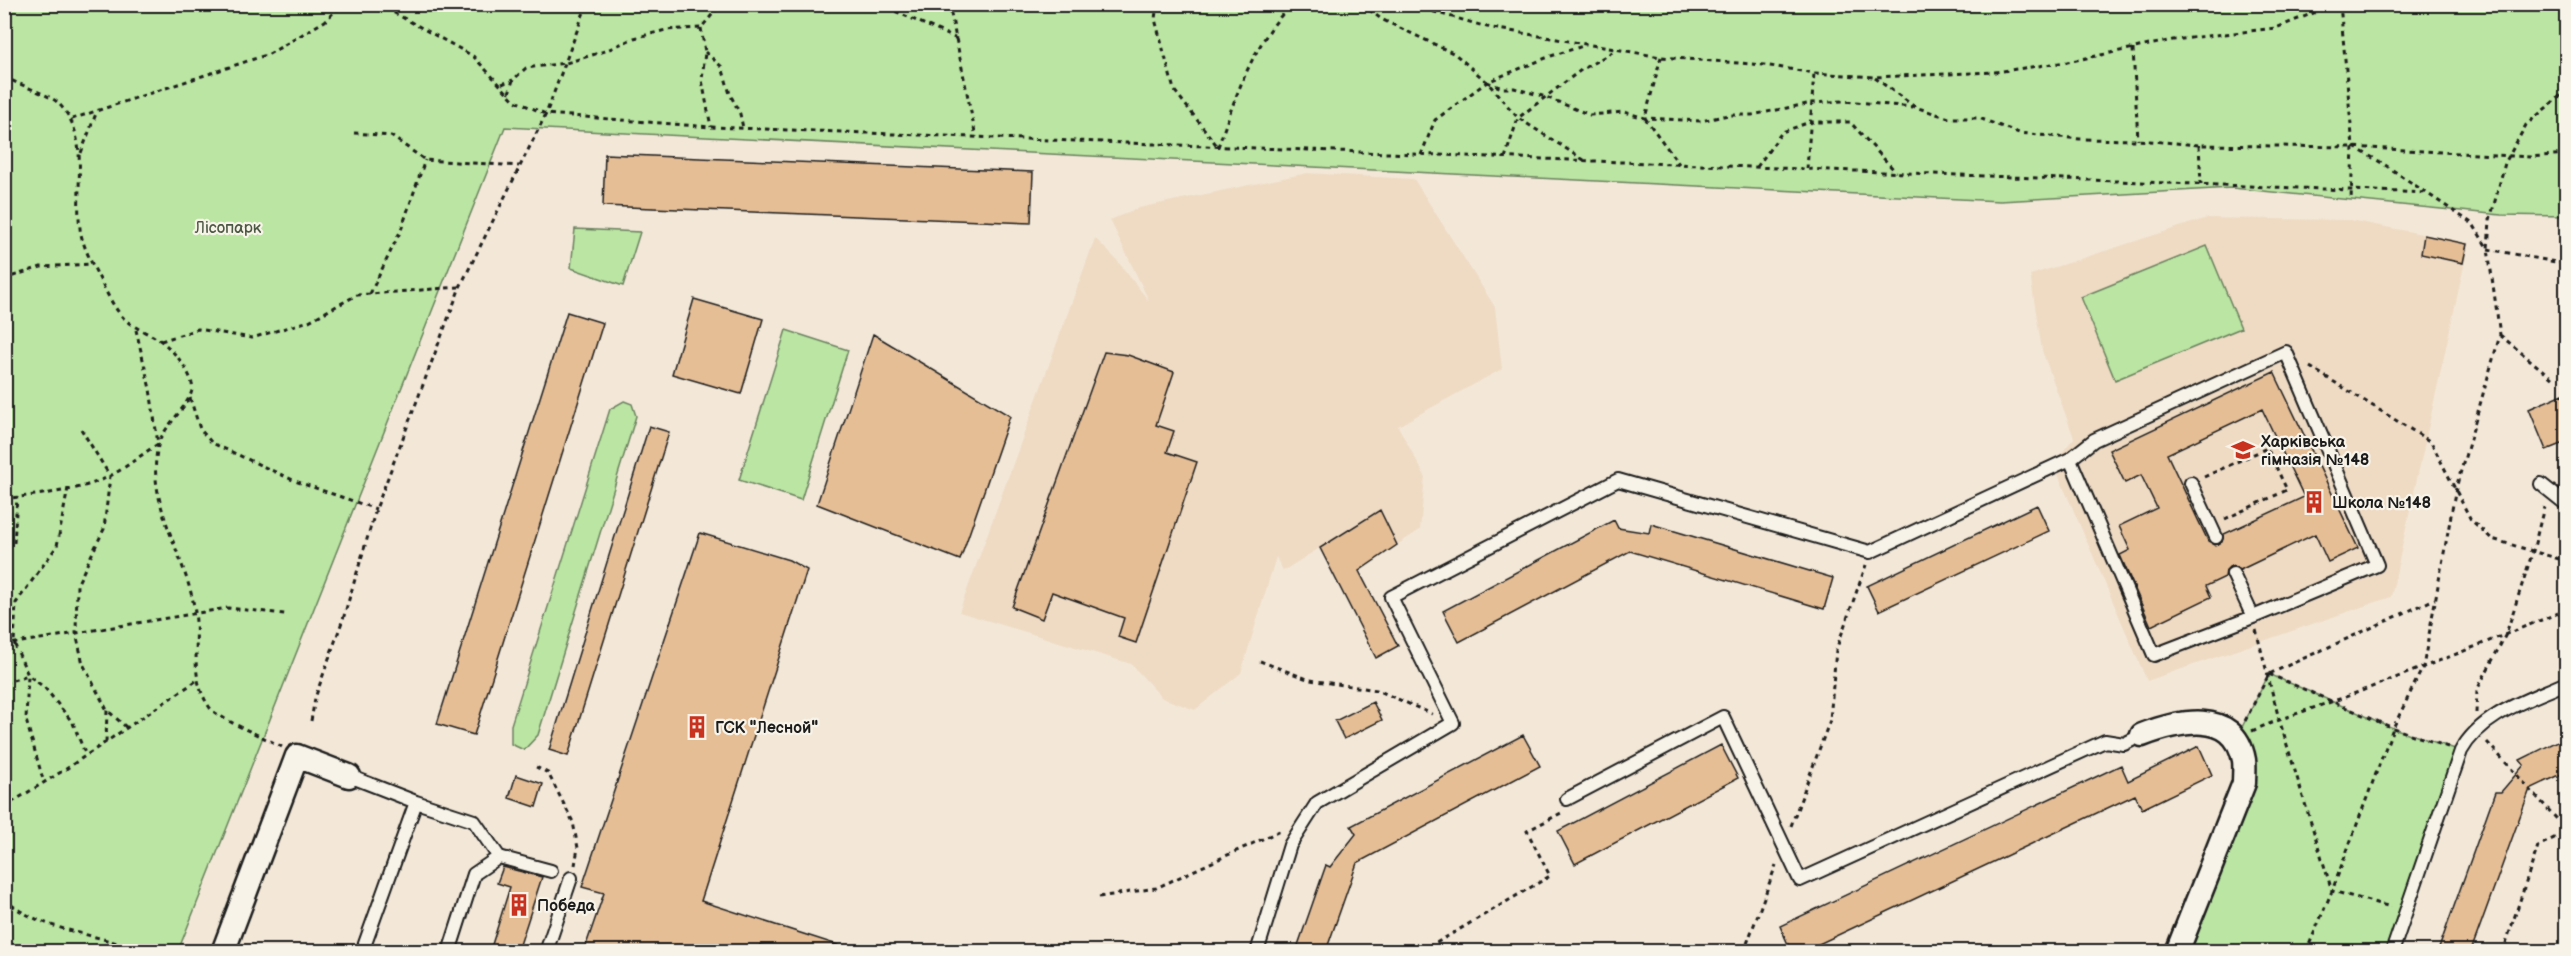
<svg xmlns="http://www.w3.org/2000/svg" width="2571" height="956" font-family="'Balsamiq Sans',sans-serif">
<style>
.built{fill:#efdbc4}
.green{fill:#bae5a2;stroke:#6b805f;stroke-width:1.5}
.building{fill:#e5be96;stroke:#1c1c1c;stroke-width:1.5;fill-rule:evenodd}
.lines{fill:none;stroke-linecap:round;stroke-linejoin:round}
.service-casing{stroke:#1c1c1c;stroke-width:16}
.minor-casing{stroke:#1c1c1c;stroke-width:27}
.path{stroke:#1c1c1c;stroke-width:3;stroke-dasharray:4.5 4.5;stroke-linecap:butt}
.service{stroke:#f7f3e8;stroke-width:12}
.minor{stroke:#f7f3e8;stroke-width:22}
.labels{text-anchor:middle;stroke-width:4.5;stroke-linejoin:round;paint-order:stroke}
.park-label{font-size:16px;fill:#4b5844;stroke:#f7f3e8}
.poi-label{font-size:16px;font-weight:bold;fill:#1c1c1c;stroke:#f7f3e8;text-anchor:start}
</style>
<rect width="100%" height="100%" fill="#f3e8d8"/>
<filter id="ink" filterUnits="userSpaceOnUse"><feTurbulence type="fractalNoise" baseFrequency=".0167" numOctaves="2"/><feDisplacementMap in="SourceGraphic" scale="12" xChannelSelector="R" yChannelSelector="G"/><feConvolveMatrix kernelMatrix="1 2 1 2 8 2 1 2 1" color-interpolation-filters="sRGB"/></filter>
<g filter="url(#ink)">
<!-- built -->
<path class="built" d="M 1307,173 L 1414,179 L 1495,307 L 1502,369 L 1398,426 L 1425,476 L 1420,530 L 1397,545 L 1380,510 L 1283,571 L 1276,557 L 1241,673 L 1195,710 L 1162,698 L 1131,664 L 959,612 L 1095,238 L 1116,259 L 1149,301 L 1110,220 L 1138,208 Z
M 2207,218 L 2350,220 L 2469,243 L 2391,597 L 2147,681 L 2053,463 L 2074,438 L 2042,351 L 2030,275 Z"/>
<!-- green -->
<path class="green" d="M 5,4 L 2566,5 L 2566,216 L 2501,215 L 2232,188 L 2000,201 L 505,127 L 178,951 L 5,951 Z
M 575,229 L 640,232 L 623,286 L 571,268 Z
M 2207,246 L 2241,328 L 2115,380 L 2081,297 Z
M 786,330 L 848,350 L 801,500 L 739,480 Z
M 624,401 L 632,404 L 636,416 L 538,735 L 524,750 L 511,744 L 511,725 L 610,409 Z
M 2269,674 L 2393,728 L 2461,751 L 2392,951 L 2177,952 L 2244,783 L 2236,739 Z"/>
<!-- building -->
<path class="building" d="M 605,154 L 1033,172 L 1031,223 L 603,206 Z
M 2424,235 L 2467,244 L 2463,263 L 2421,254 Z
M 694,299 L 763,319 L 741,394 L 672,374 Z
M 567,312 L 603,323 L 474,735 L 437,724 Z
M 873,334 L 1010,416 L 960,560 L 817,504 Z
M 1104,352 L 1128,355 L 1174,372 L 1156,425 L 1174,431 L 1167,452 L 1197,462 L 1136,643 L 1118,637 L 1124,618 L 1052,592 L 1042,619 L 1012,607 Z
M 2274,372 L 2358,548 L 2328,562 L 2315,534 L 2240,570 L 2237,567 L 2230,566 L 2226,570 L 2225,577 L 2206,586 L 2211,597 L 2151,626 L 2120,555 L 2130,550 L 2119,526 L 2157,508 L 2141,475 L 2125,483 L 2109,450 ZM 2262,409 L 2304,497 L 2224,534 L 2222,542 L 2215,545 L 2208,541 L 2167,454 Z
M 2563,394 L 2566,402 L 2566,442 L 2546,450 L 2529,409 Z
M 649,426 L 669,432 L 568,756 L 549,750 Z
M 2037,505 L 2049,531 L 1879,611 L 1867,586 Z
M 1380,510 L 1397,545 L 1359,571 L 1398,646 L 1376,658 L 1320,548 Z
M 1614,520 L 1618,528 L 1649,533 L 1651,524 L 1833,578 L 1824,609 L 1630,551 L 1459,642 L 1443,611 Z
M 700,533 L 789,560 L 807,570 L 701,901 L 847,948 L 847,951 L 779,951 L 760,945 L 759,951 L 584,951 L 604,893 L 582,887 Z
M 1373,702 L 1382,720 L 1344,739 L 1335,721 Z
M 1523,735 L 1540,766 L 1357,863 L 1326,951 L 1296,951 L 1326,865 L 1330,867 L 1356,834 L 1351,826 Z
M 2566,737 L 2566,772 L 2530,789 L 2471,951 L 2438,951 L 2495,792 L 2501,792 L 2524,765 L 2520,760 Z
M 1721,745 L 1738,778 L 1575,864 L 1558,831 Z
M 2199,746 L 2212,775 L 2142,809 L 2135,795 L 1804,951 L 1791,951 L 1780,926 L 2121,765 L 2128,781 Z
M 516,775 L 543,784 L 536,807 L 509,798 Z
M 503,867 L 542,877 L 518,951 L 490,951 L 510,887 L 497,883 Z"/>
<g class="lines">
<!-- service casing -->
<g class="service-casing">
<path id="service" d="M 2191,483 L 2216,537
M 2541,484 L 2566,504
M 2233,574 L 2253,617 L 2377,565 L 2286,352 L 2094,440 L 2070,459 L 2154,655 L 2253,617
M 349,776 L 416,802 L 474,821 L 499,857 L 551,871
M 1567,799 L 1723,717 L 1800,880 L 2105,741 L 2124,744 L 2142,735
M 362,952 L 416,802
M 449,952 L 474,874 L 499,857
M 546,952 L 571,878
M 1257,952 L 1290,845 L 1317,803 L 1453,723 L 1391,597 L 1618,480 L 1870,552 L 2070,459
M 2392,952 L 2461,751 C 2482,713 2529,700 2566,683"/>
</g>
<!-- minor casing -->
<g class="minor-casing">
<path id="minor" d="M 2142,735 C 2177,722 2234,707 2244,760 C 2245,767 2244,776 2244,783 L 2177,952
M 223,952 L 297,756 L 349,776"/>
</g>
<!-- path -->
<path class="path" d="M 378,4 L 473,56 L 515,101 L 546,114 L 711,127 L 2428,193
M 879,4 L 957,39
M 949,4 L 976,137
M 1157,4 L 1155,19 L 1174,90 L 1218,147
M 1362,4 L 1381,19 L 1455,54 L 1487,82 L 1518,118 L 1584,160
M 1407,4 L 1487,27 L 1661,57 L 1764,65 L 1814,73 L 1874,77 L 1995,72 L 2067,62 L 2173,40 L 2276,28 L 2336,4
M 2340,4 L 2353,147 L 2351,200
M 4,8 L 5,4
M 701,28 L 705,52 L 702,80 L 711,127
M 2133,49 L 2138,140
M 705,52 L 722,67 L 730,94 L 740,114 L 743,128
M 1661,57 L 1645,118 L 1679,164
M 4,77 C 16,83 51,96 57,102 C 92,135 74,185 80,228 C 81,240 88,255 93,266 C 101,281 109,300 120,314 C 131,328 146,331 161,341 C 173,350 189,369 192,384 C 196,401 162,426 158,446 C 145,502 187,557 195,612 C 200,648 188,676 210,708 C 218,719 267,738 282,747
M 1875,78 L 1915,107 L 1949,118 L 1979,118 L 2019,133 L 2080,139 L 2138,140 L 2199,145 L 2353,147 L 2530,157 L 2566,154
M 1487,82 L 1502,88 L 1514,88 L 1546,97 L 1590,115 L 1624,112 L 1645,118 L 1701,121 L 1728,115 L 1752,115 L 1812,103 L 1844,101 L 1913,107
M 502,84 L 513,80
M 509,93 L 513,80 L 526,68 L 566,63 L 605,51 L 634,38 L 666,30 L 701,28 L 721,4
M 72,119 L 269,54 L 325,21 L 342,4
M 354,133 L 391,136 L 425,160 L 519,166
M 2199,145 L 2201,184
M 1218,147 C 1235,98 1253,42 1292,4
M 2354,147 L 2382,163 L 2473,224 L 2488,249 L 2566,264
M 81,153 L 97,111
M 1421,155 L 1435,120 L 1487,82 L 1551,56 L 1586,45
M 1505,158 L 1518,118 L 1581,70 L 1616,50
M 1757,167 L 1782,132 L 1810,122 L 1850,122 L 1896,172
M 1807,169 L 1814,73
M 4,279 L 41,267 L 92,264
M 370,294 L 401,230 L 425,160
M 2500,335 L 2553,379
M 161,341 L 198,329 L 252,338 L 309,321 L 357,295 L 459,287
M 2310,367 L 2431,442 L 2471,520 L 2492,539 L 2566,561
M 190,398 L 200,429 L 212,443 L 295,481 L 376,509
M 81,429 L 110,476 L 104,529 L 77,585 L 76,633 L 83,664 L 107,710 L 127,728
M 2204,477 L 2267,448 L 2287,490 L 2225,519
M 68,488 L 57,546 L 16,603 L 14,643 L 28,675 L 45,688 L 73,723 L 86,756
M 4,499 C 39,494 79,492 110,476 C 127,467 142,454 158,444 L 150,389 L 136,330
M 14,543 L 17,497
M 2256,630 L 2279,719 L 2332,891 L 2391,907
M 4,645 L 228,608 L 285,614
M 1260,661 L 1310,680 L 1377,690 L 1432,714
M 2269,674 L 2393,728 L 2448,747
M 4,683 L 28,675 L 26,720 L 44,783
M 2476,713 L 2477,690 L 2506,634 L 2533,551 L 2544,507
M 311,721 L 315,698 L 344,616 L 376,509 L 460,287 L 546,114 L 587,4
M 2245,721 L 2269,674 L 2435,599
M 2252,731 C 2286,716 2321,706 2356,693 C 2427,666 2497,638 2566,610
M 106,742 L 107,710
M 2487,742 L 2566,829
M 536,767 L 548,773 L 573,822 L 578,848 L 575,865
M 4,807 L 66,769 L 196,681
M 1791,826 L 1830,720 L 1836,650 L 1866,565
M 1099,897 L 1156,888 L 1282,830
M 4,899 C 43,933 97,932 142,952
M 1421,952 L 1550,876 L 1527,831 L 1563,812
M 1744,952 L 1776,865
M 2306,952 L 2332,891 L 2393,728 L 2423,667 L 2456,488 L 2500,335 L 2488,249 L 2490,220 L 2505,163 L 2526,125 L 2566,91
M 2503,952 L 2538,846 L 2566,832"/>
<!-- service -->
<use href="#service" class="service"/>
<!-- minor -->
<use href="#minor" class="minor"/>
</g>
</g>
<!-- icons -->
<defs>
<g id="school-bare" transform="scale(1.8)"><path d="M0-5L7-2L0 1L-7-2ZM-4 1L0 2.5L4 1V4Q0 6-4 4Z" fill="#c8321e" stroke="#f7f3e8" stroke-width="2.5" paint-order="stroke"/></g>
<g id="building-bare" transform="scale(1.8)"><path d="M-4-6H4V6H1V3H-1V6H-4ZM-2.5-4.3h1.7v1.8h-1.7ZM.8-4.3h1.7v1.8H.8ZM-2.5-1h1.7V.8h-1.7ZM.8-1h1.7V.8H.8Z" fill="#c8321e" stroke="#f7f3e8" stroke-width="2.5" paint-order="stroke"/></g>
</defs>
<g fill-rule="evenodd">
<use href="#school-bare" x="2243" y="450"/>
<use href="#building-bare" x="2314" y="502"/>
<use href="#building-bare" x="697" y="727"/>
<use href="#building-bare" x="519" y="905"/>
</g>
<g class="labels">
<!-- park labels -->
<g class="park-label">
<text x="228" y="233">Лісопарк</text>
</g>
<!-- poi labels -->
<g class="poi-label">
<text x="2261" y="447">Харківська<tspan x="2261" dy="18">гімназія №148</tspan></text>
<text x="2332" y="508">Школа №148</text>
<text x="715" y="733">ГСК "Лесной"</text>
<text x="537" y="911">Победа</text>
</g>
</g>
<!-- margin -->
<rect width="2571" height="956" fill="none" stroke="#f7f3e8" stroke-width="24"/>
<rect x="12" y="12" width="2547" height="932" fill="none" stroke="#1c1c1c" stroke-width="2" filter="url(#ink)"/>
</svg>
